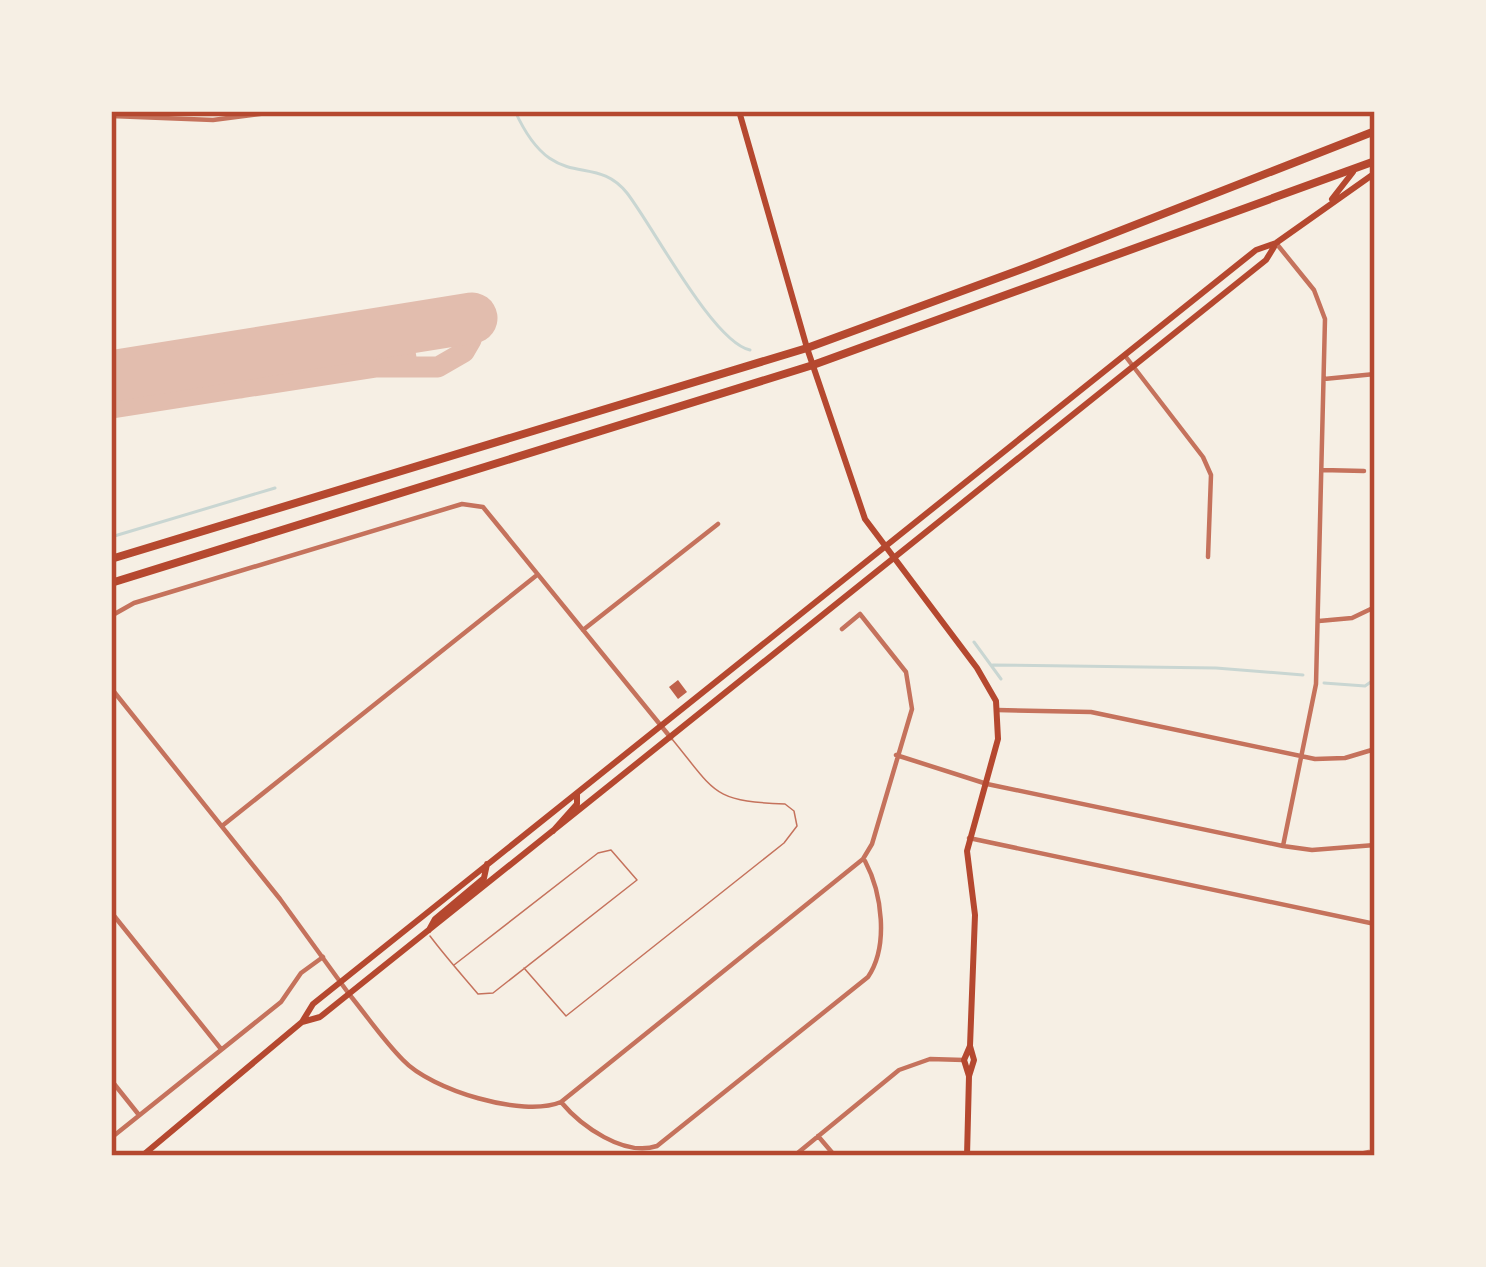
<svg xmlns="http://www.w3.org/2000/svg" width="1486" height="1267" font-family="Cabin,sans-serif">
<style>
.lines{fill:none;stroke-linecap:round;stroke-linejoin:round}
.stream{stroke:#c9d6d2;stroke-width:3}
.taxiway{stroke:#e2bdae;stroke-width:21}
.runway{stroke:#e2bdae;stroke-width:51}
.building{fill:#bf614a}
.service{stroke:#c5725c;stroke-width:1.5}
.minor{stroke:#c5725c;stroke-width:4.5}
.tertiary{stroke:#c5725c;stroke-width:4.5}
.secondary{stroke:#b5482f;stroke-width:6}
.primary{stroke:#b5482f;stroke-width:6}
.trunk{stroke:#b5482f;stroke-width:8}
.neatline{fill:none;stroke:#b5482f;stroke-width:4.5}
</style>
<rect width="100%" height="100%" fill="#f6efe4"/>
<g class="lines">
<!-- stream -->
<path class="stream" d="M 515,111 C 554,197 593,150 627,193 C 654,228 713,342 750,350
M 111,537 L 275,488
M 974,642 L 1001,679
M 993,665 L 1216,668 L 1303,675
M 1324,683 L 1365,686 L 1375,679"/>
<!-- taxiway -->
<path class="taxiway" d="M 387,365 L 406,358 L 401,329
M 241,388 L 232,383 L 227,368 L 241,355
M 111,408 L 375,367 L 438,367 L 464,352 L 471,340 L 472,318"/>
<!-- runway -->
<path class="runway" d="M 111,376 L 472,318"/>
</g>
<!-- building -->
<path class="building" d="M 678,680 L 687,692 L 678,699 L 669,687 Z"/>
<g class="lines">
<!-- service -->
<path class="service" d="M 430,936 C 445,956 462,975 478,994 L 493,993 L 637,880 L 611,850 L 598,853 L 454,965
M 524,968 L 566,1016 L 784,843 L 797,826 L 794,811 L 785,804 C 712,801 717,794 672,739"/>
<!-- minor -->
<path class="minor" d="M 111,116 L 213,120 L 282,111
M 1276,243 L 1314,290 L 1325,319 L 1316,684 L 1283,846
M 1126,357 L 1203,457 L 1211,475 L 1208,557
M 1324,379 L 1375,374
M 1322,470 L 1364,471
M 111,616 L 134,603 L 462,504 L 483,507 L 671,738
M 1319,621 L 1352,618 L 1375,607
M 583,630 L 718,524
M 997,710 L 1091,712 L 1315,759 L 1345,758 L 1375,749
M 896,755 L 987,784 L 1283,846 L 1312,850 L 1375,845
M 222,826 L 537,575
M 969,838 L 1375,924
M 111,912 L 221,1049
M 349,994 C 367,1016 383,1040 403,1060 C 431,1090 523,1118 561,1102 L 863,859 L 872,844 L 912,709 L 906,672 L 860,614 L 842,629
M 111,1080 L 139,1115
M 561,1102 C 581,1126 624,1157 657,1146 L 868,977 C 889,946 882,893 865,861
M 818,1136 L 835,1156
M 111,1138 L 281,1002 L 301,973 L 323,957
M 794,1156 L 899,1070 L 930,1059 L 964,1060
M 1351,1156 L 1369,1152"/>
<!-- tertiary -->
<path class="tertiary" d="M 111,688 L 280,899 L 349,994"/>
<!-- secondary -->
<path class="secondary" d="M 739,111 L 807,348 L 865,519 L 977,668 L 996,701 L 998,739 L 967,851 L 975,915 L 970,1046
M 970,1046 L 974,1060 L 969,1076 L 964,1060 Z
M 967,1156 L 969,1076"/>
<!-- primary -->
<path class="primary" d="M 1332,199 L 1353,172
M 553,831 L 577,804 L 577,794
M 429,930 L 435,919 L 484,878 L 487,864
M 302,1022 L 320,1017 L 340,1001 L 1266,260 L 1274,247
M 142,1156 L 302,1022 L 313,1004 L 1256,250 L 1276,243 L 1375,173"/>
<!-- trunk -->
<path class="trunk" d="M 111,559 L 807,348 L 1030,266 L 1375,131
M 111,583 L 813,365 L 1375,161"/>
</g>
<!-- border -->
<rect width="1486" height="1267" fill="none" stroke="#f6efe4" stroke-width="228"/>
<rect x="114" y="114" width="1258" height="1039" class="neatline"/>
</svg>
